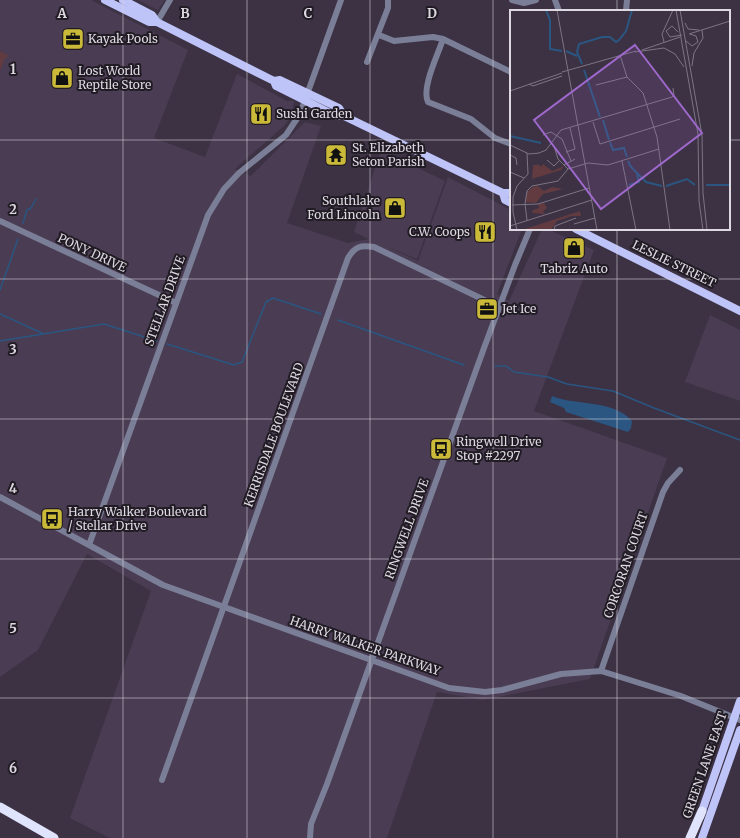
<svg xmlns="http://www.w3.org/2000/svg" width="740" height="838" font-family="Merriweather,serif">
<style>
.built{fill:#493c53}
.green{fill:#623b41}
.water{fill:#2a5681}
.lines{fill:none;stroke-linecap:round;stroke-linejoin:round}
.stream{stroke:#2a5681;stroke-width:1.5}
.minor{stroke:#7b7e97;stroke-width:6}
.major{stroke:#bec3f8;stroke-width:8}
.highway{stroke:#dfe3fc;stroke-width:9}
.grid{fill:none;stroke:#ded8e3;stroke-width:1;stroke-opacity:0.55}
.labels{text-anchor:middle;stroke-width:4;stroke-linejoin:round;paint-order:stroke}
.poi-label{font-size:12px;fill:#ded8e3;stroke:#211c24;text-anchor:start}
.street-label{font-size:12px;fill:#ded8e3;stroke:#211c24}
.inset-river{fill:none;stroke:#2a5681;stroke-width:2}
.inset-road{fill:none;stroke:#7d7484;stroke-width:1}
.view{fill:#9e68cc;fill-opacity:0.15;stroke:#9e68cc;stroke-width:2}
.inset-edge{fill:none;stroke:#ded8e3;stroke-width:2}
.grid-label{font-size:13px;text-anchor:middle;font-weight:bold;fill:#ded8e3;stroke:#211c24;stroke-width:4;stroke-linejoin:round;paint-order:stroke}
</style>
<rect width="100%" height="100%" fill="#3c3244"/>
<!-- built -->
<path class="built" d="M 0,0 L 91,0 L 188,50 L 154,138 L 205,157 L 237,74 L 287,101 L 294,101 L 292,115 L 284,126 L 235,169 L 251,176 L 305,122 L 321,126 L 287,223 L 348,243 L 369,239 L 354,232 L 381,150 L 445,181 L 417,259 L 386,246 L 418,261 L 448,177 L 511,210 L 511,229 L 522,229 L 497,294 L 509,301 L 542,229 L 547,229 L 594,250 L 534,411 L 667,458 L 590,679 L 483,700 L 437,692 L 387,838 L 110,838 L 70,818 L 151,591 L 87,554 L 38,650 L 0,677 Z
M 138,0 L 165,0 L 158,10 Z
M 710,315 L 740,330 L 740,401 L 685,382 Z"/>
<!-- green -->
<path class="green" d="M 0,51 L 9,56 L 5,58 L 0,71 Z"/>
<!-- water -->
<path class="water" d="M 552,396 C 576,406 613,399 632,421 L 631,428 L 628,432 L 566,412 L 564,408 L 550,402 Z"/>
<g class="lines">
<!-- stream -->
<path class="stream" d="M 23,223 L 27,210 L 31,208 L 36,199
M 0,290 L 18,239
M 0,314 L 44,334
M 338,320 L 464,365
M 0,341 L 104,324 L 157,341
M 167,344 L 234,365 L 242,362 L 266,302 L 273,298 L 321,314
M 495,366 L 506,366 L 514,372 L 548,377 L 567,384 L 613,391 L 654,408 L 740,440"/>
<!-- minor -->
<path class="minor" d="M 512,0 L 524,3 L 536,0
M 555,0 L 559,11
M 626,11 L 627,0
M 157,22 L 170,0
M 379,35 L 394,41 L 433,37 L 443,39 L 511,72
M 443,39 C 438,55 421,88 428,102 L 471,119 L 495,138 L 511,144
M 367,62 L 388,8 L 388,0
M 0,221 L 176,303
M 0,497 L 163,585 L 449,688 L 485,692 L 502,690 L 561,674 L 601,671 L 681,696 L 740,720
M 89,545 L 208,215 L 224,189 L 239,173 L 286,135 L 300,114 L 341,0
M 601,671 L 663,492 L 668,483 L 680,470
M 162,780 L 348,258 C 355,246 361,245 374,247 L 499,307
M 310,838 L 311,824 L 327,784 L 484,348 L 515,265 L 530,229"/>
<!-- major -->
<path class="major" d="M 105,0 L 149,22 L 157,22 L 274,81 L 276,86 L 336,116 L 344,116 L 503,193 L 511,193
M 123,0 L 152,15 L 157,22
M 274,81 L 280,80 L 339,108 L 344,116
M 503,193 L 505,200 L 511,203
M 576,229 L 740,311
M 700,817 L 740,701
M 702,838 L 740,730"/>
<!-- highway -->
<path class="highway" d="M 0,807 L 54,838
M 690,838 L 702,811"/>
</g>
<!-- grid -->
<path class="grid" d="M 123,0 L 123,838M 247,0 L 247,838M 370,0 L 370,838M 493,0 L 493,838M 617,0 L 617,11M 0,140 L 511,140M 729,140 L 740,140M 617,229 L 617,838M 0,279 L 740,279M 0,419 L 740,419M 0,559 L 740,559M 0,698 L 740,698"/>
<!-- icons -->
<defs>
<g id="office-square" transform="scale(1.15)"><rect x="-9" y="-9" width="18" height="18" rx="4" fill="#cbba39" stroke="#211c24"/><path d="M-6-3h4V-5.5h4V-3h4V5H-6ZM-1-4.5V-3h2v-1.5ZM-6 0V1H6V0Z" fill="#111"/></g>
<g id="shop-square" transform="scale(1.15)"><rect x="-9" y="-9" width="18" height="18" rx="4" fill="#cbba39" stroke="#211c24"/><path d="M-5-2.5h2.3a2.7 3.5 0 0 1 5.4 0H5L5.5 6h-11ZM-1.5-2.5h3a1.5 2.3 0 0 0-3 0Z" fill="#111"/></g>
<g id="restaurant-square" transform="scale(1.15)"><rect x="-9" y="-9" width="18" height="18" rx="4" fill="#cbba39" stroke="#211c24"/><path d="M-5-6h1v4h1v-4h1v4h1v-4h1v5L-1.5 .5V6h-2V.5L-5-1ZM5-6V6H3V1.5H1.5Q1.5-4 5-6Z" fill="#111"/></g>
<g id="temple-square" transform="scale(1.15)"><rect x="-9" y="-9" width="18" height="18" rx="4" fill="#cbba39" stroke="#211c24"/><path d="M0-6L5-2H3V0L6.5 2.5H4V6H1.5V3h-3V6H-4V2.5H-6.5L-3 0V-2H-5Z" fill="#111"/></g>
<g id="bus-square" transform="scale(1.15)"><rect x="-9" y="-9" width="18" height="18" rx="4" fill="#cbba39" stroke="#211c24"/><path d="M-5-6H5V4H4V6H2V4H-2V6H-4V4H-5ZM-3.5-4V0h7V-4ZM-3.5 1.2v1.5H-2V1.2ZM2 1.2v1.5H3.5V1.2Z" fill="#111"/></g>
</defs>
<g fill-rule="evenodd">
<use href="#office-square" x="73" y="39"/>
<use href="#shop-square" x="62" y="78"/>
<use href="#restaurant-square" x="261" y="114"/>
<use href="#temple-square" x="336" y="155"/>
<use href="#shop-square" x="395" y="208"/>
<use href="#restaurant-square" x="485" y="232"/>
<use href="#shop-square" x="574" y="248"/>
<use href="#office-square" x="487" y="309"/>
<use href="#bus-square" x="441" y="449"/>
<use href="#bus-square" x="52" y="519"/>
</g>
<g class="labels">
<!-- poi labels -->
<g class="poi-label">
<text x="88" y="43">Kayak Pools</text>
<text x="78" y="75">Lost World<tspan x="78" dy="14">Reptile Store</tspan></text>
<text x="276" y="118">Sushi Garden</text>
<text x="352" y="152">St. Elizabeth<tspan x="352" dy="14">Seton Parish</tspan></text>
<text x="380" y="205" text-anchor="end">Southlake<tspan x="380" dy="14">Ford Lincoln</tspan></text>
<text x="470" y="236" text-anchor="end">C.W. Coops</text>
<text x="574" y="273" text-anchor="middle">Tabriz Auto</text>
<text x="502" y="313">Jet Ice</text>
<text x="456" y="446">Ringwell Drive<tspan x="456" dy="14">Stop #2297</tspan></text>
<text x="68" y="516">Harry Walker Boulevard<tspan x="68" dy="14">/ Stellar Drive</tspan></text>
</g>
<!-- street labels -->
<g class="street-label">
<text transform="translate(92 253) rotate(25)" y="4">PONY DRIVE</text>
<text transform="translate(674 264) rotate(26)" y="4">LESLIE STREET</text>
<text transform="translate(165 301) rotate(-70)" y="4">STELLAR DRIVE</text>
<text transform="translate(274 435) rotate(-70)" y="4">KERRISDALE BOULEVARD</text>
<text transform="translate(407 529) rotate(-70)" y="4">RINGWELL DRIVE</text>
<text transform="translate(626 565) rotate(-71)" y="4">CORCORAN COURT</text>
<text transform="translate(365 646) rotate(19)" y="4">HARRY WALKER PARKWAY</text>
<text transform="translate(705 765) rotate(-71)" y="4">GREEN LANE EAST</text>
</g>
</g>
<!-- overview -->
<g transform="translate(510 10)">
<rect width="220" height="220" fill="#3c3244"/>
<path d="M 27,153 L 31,157 L 33,154 L 42,161 L 54,156 L 51,160 L 22,169 L 23,155 L 28,155 ZM 28,176 L 34,181 L 42,177 L 53,179 L 33,184 L 26,193 L 15,192 L 17,182 L 23,177 ZM 34,193 L 37,198 L 33,201 L 35,204 L 22,203 L 23,200 L 29,198 L 28,194 ZM 70,201 L 71,206 L 62,206 L 47,211 L 41,220 L 12,220 Z" fill="#623b41"/>
<path class="inset-river" d="M 36,0 L 40,10 L 40,39 L 52,41M 56,41 L 67,46M 72,54 L 67,42 L 69,34 L 92,27 L 100,27 L 106,32 L 109,30 L 116,21 L 122,0M 74,60 L 90,107M 93,110 L 99,130M 0,126 L 31,133M 100,132 L 103,140 L 114,138 L 117,147M 118,151 L 121,157 L 136,172 L 152,176M 119,175 L 129,172 L 127,164M 196,175 L 220,175M 156,176 L 177,169 L 185,175"/>
<path class="inset-road" d="M 47,0 L 87,220M 166,0 L 188,124 L 189,191 L 193,220M 170,0 L 192,125 L 193,183 L 197,220M 175,13 L 178,19 L 189,20M 168,22 L 162,16 L 156,21 L 160,27 L 172,25M 179,24 L 220,11M 176,31 L 182,36 L 188,32 L 186,26 L 180,24M 154,32 L 152,24 L 163,0M 132,40 L 170,27M 125,42 L 154,38 L 165,44 L 174,57M 110,45 L 117,67 L 133,83 L 147,127 L 160,220M 182,56 L 184,43 L 193,28 L 192,20M 52,62 L 126,41M 19,74 L 23,76 L 52,66M 86,75 L 117,67M 0,81 L 52,63M 83,112 L 90,134 L 170,109M 33,125 L 41,122 L 52,129 L 61,151M 41,133 L 44,136 L 48,149 L 58,159M 0,135 L 19,144 L 29,143 L 36,140 L 51,120 L 162,87 L 164,85 L 163,78M 56,142 L 65,139 L 60,118M 0,145 L 6,148 L 7,155M 37,150 L 44,156 L 49,151M 112,151 L 126,220M 54,155 L 65,149M 0,162 L 14,168M 2,195 L 28,194 L 79,178M 17,210 L 15,194 L 17,181 L 22,176 L 48,171 L 58,159 L 78,153 L 98,155 L 149,139M 64,214 L 85,208M 0,216 L 82,190M 7,220 L 3,202 L 3,187 L 7,176 L 18,164 L 17,143M 44,220 L 45,216 L 66,208"/>
<path class="view" d="M 125,35 L 192,123 L 91,199 L 24,110 Z"/>
<rect width="220" height="220" class="inset-edge"/>
</g>
<g class="grid-label">
<text x="62" y="18">A</text>
<text x="185" y="18">B</text>
<text x="308" y="18">C</text>
<text x="432" y="18">D</text>
<text x="13" y="74">1</text>
<text x="13" y="214">2</text>
<text x="13" y="354">3</text>
<text x="13" y="493">4</text>
<text x="13" y="633">5</text>
<text x="13" y="773">6</text>
</g>
</svg>
